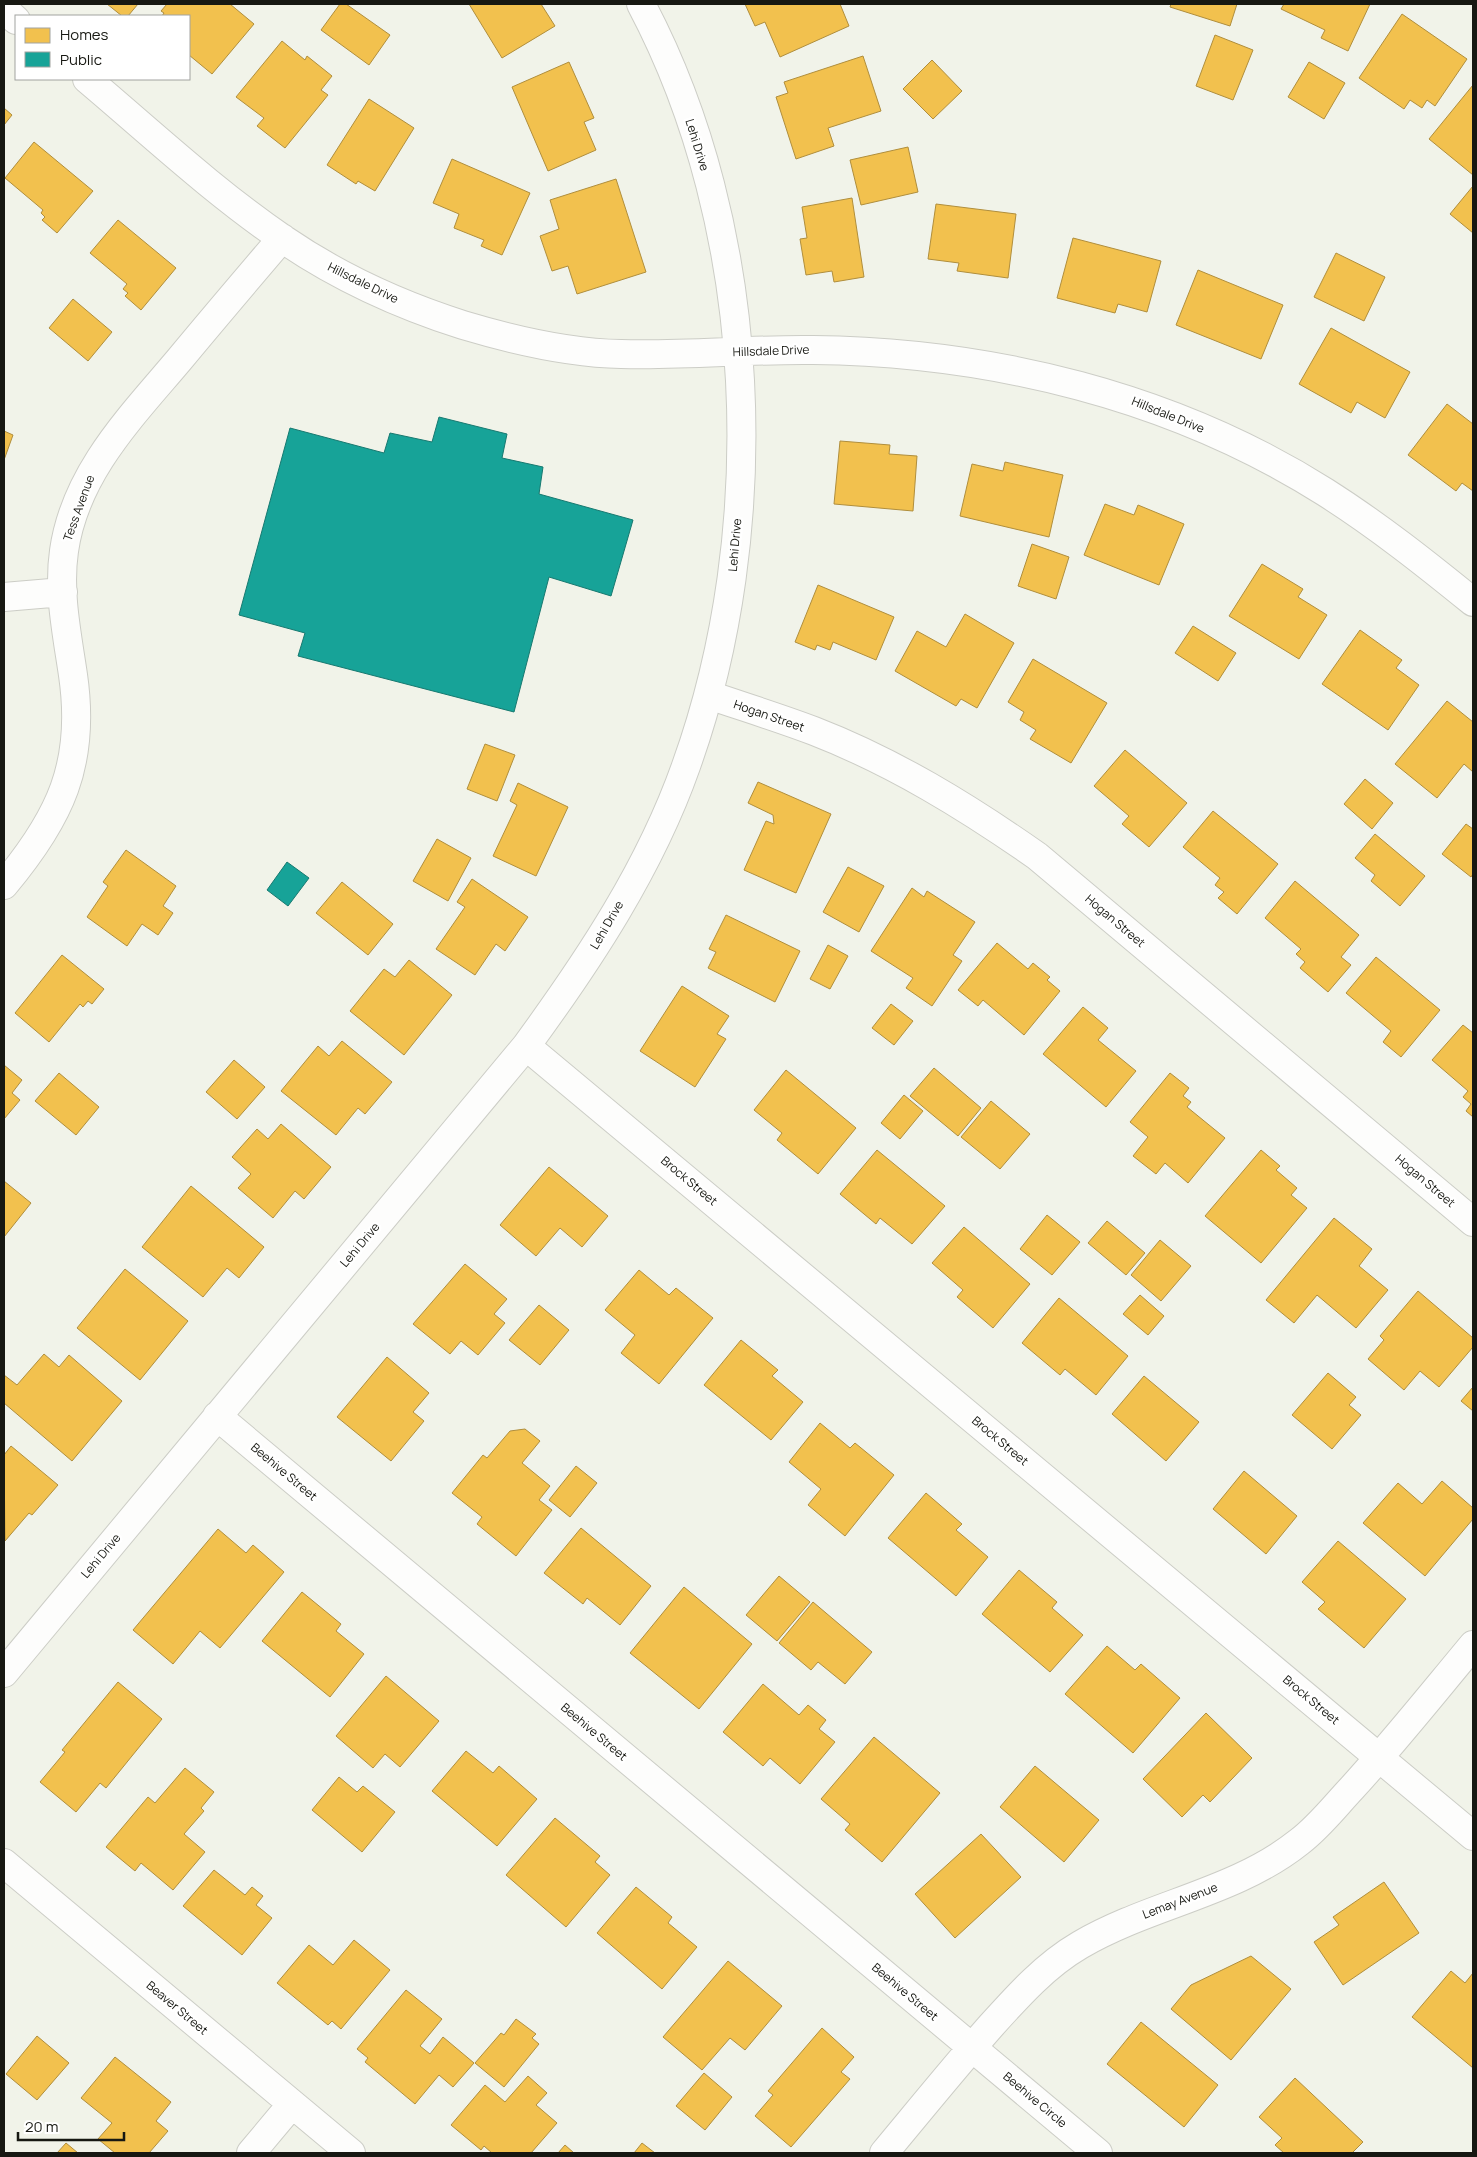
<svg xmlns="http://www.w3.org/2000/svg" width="1477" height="2157" font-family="Manrope,sans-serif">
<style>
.homes{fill:#f2c14e;stroke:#b08e3c}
.public{fill:#17a398;stroke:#177970}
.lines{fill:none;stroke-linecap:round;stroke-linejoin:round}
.minor-casing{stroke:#cccdc6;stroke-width:30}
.minor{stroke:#fdfdfc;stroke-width:28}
.labels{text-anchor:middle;stroke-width:5;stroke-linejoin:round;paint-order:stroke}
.street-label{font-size:12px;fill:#171812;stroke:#fff}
</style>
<rect width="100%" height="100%" fill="#f1f3e9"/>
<!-- homes -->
<path class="homes" d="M 107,4 L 138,4 L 128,16 L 122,16 Z
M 167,4 L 230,4 L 254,24 L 212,74 L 189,55 L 189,16 L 162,16 L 164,13 L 161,11 Z
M 340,4 L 346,4 L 390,35 L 369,65 L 321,30 Z
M 469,4 L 541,4 L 555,26 L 502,58 Z
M 745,4 L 840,4 L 849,26 L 780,57 L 765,22 L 755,26 Z
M 1171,4 L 1237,4 L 1230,26 L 1170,7 Z
M 1284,4 L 1370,4 L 1348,51 L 1321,38 L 1325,30 L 1281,9 Z
M 1402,14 L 1467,59 L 1435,106 L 1427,100 L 1422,108 L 1410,100 L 1404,109 L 1359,78 Z
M 1215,35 L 1253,50 L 1233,100 L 1196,86 Z
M 282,41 L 305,60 L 307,56 L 332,76 L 321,90 L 328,95 L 285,148 L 257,126 L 264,118 L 236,97 Z
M 863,56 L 881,111 L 828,128 L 834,146 L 796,159 L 776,97 L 788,93 L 784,82 Z
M 932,60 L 962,91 L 933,119 L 903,89 Z
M 569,62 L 594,118 L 584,122 L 596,150 L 548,171 L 512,87 Z
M 1309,62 L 1345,83 L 1324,119 L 1288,97 Z
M 1473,85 L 1473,175 L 1429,139 Z
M 369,99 L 414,128 L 375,191 L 358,181 L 356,184 L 327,165 Z
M 4,108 L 12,115 L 4,125 Z
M 34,142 L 93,191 L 57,233 L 42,220 L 45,217 L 41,213 L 43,210 L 5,178 Z
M 908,147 L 918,192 L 861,205 L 850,160 Z
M 452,159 L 530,193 L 502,255 L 481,246 L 484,240 L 454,228 L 459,214 L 433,203 Z
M 616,179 L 646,272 L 577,294 L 568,266 L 552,271 L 540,236 L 559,229 L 550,200 Z
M 1473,186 L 1473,233 L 1450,214 Z
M 852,198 L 864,277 L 834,282 L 832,271 L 806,275 L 800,239 L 807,238 L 802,207 Z
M 936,204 L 1016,214 L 1008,278 L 957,271 L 959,263 L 928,259 Z
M 118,220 L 176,268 L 141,310 L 125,296 L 128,293 L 123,289 L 127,284 L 90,253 Z
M 1073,238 L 1161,261 L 1147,312 L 1118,304 L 1115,313 L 1057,298 Z
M 1336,253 L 1385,277 L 1364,321 L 1314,297 Z
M 1198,270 L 1283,305 L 1261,359 L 1176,325 Z
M 73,299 L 112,332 L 88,361 L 49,328 Z
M 1331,328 L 1410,372 L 1385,418 L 1357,402 L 1351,413 L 1299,384 Z
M 1447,404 L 1473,424 L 1473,491 L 1462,483 L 1456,491 L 1408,455 Z
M 4,431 L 13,435 L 4,460 Z
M 840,441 L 890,445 L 889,454 L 917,456 L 913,511 L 834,504 Z
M 1005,462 L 1063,475 L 1049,537 L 960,516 L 972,464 L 1003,471 Z
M 1105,504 L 1134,515 L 1138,505 L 1184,524 L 1159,585 L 1084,555 Z
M 1032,544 L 1069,557 L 1056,599 L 1018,586 Z
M 1262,564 L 1303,589 L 1298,597 L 1327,615 L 1299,659 L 1229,616 Z
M 818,585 L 894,617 L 876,660 L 833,642 L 830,650 L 817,645 L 815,650 L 795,642 Z
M 965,614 L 1014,643 L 977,708 L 961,699 L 956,706 L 895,671 L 917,631 L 946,647 Z
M 1193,626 L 1236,653 L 1218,681 L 1175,653 Z
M 1360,630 L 1402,660 L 1396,668 L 1419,685 L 1388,730 L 1322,684 Z
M 1033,659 L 1107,703 L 1071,763 L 1030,739 L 1036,730 L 1020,720 L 1024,712 L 1008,702 Z
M 1447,701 L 1473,722 L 1473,772 L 1464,764 L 1437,798 L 1395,764 Z
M 485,744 L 515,755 L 497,801 L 467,789 Z
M 1125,750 L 1187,803 L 1149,847 L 1122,824 L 1129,816 L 1094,786 Z
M 1365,779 L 1393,803 L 1372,829 L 1344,804 Z
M 758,782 L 831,814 L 796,893 L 744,870 L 766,821 L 774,824 L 773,815 L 748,803 Z
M 518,783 L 568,807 L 536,876 L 493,856 L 517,805 L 510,801 Z
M 1213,811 L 1278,864 L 1237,914 L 1218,898 L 1224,892 L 1215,885 L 1220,878 L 1183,847 Z
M 1466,824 L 1473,829 L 1473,874 L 1471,877 L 1442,854 Z
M 1375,834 L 1425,876 L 1400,906 L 1371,881 L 1375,875 L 1355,858 Z
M 437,839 L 471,858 L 448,901 L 413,881 Z
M 126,850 L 176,886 L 163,906 L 173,913 L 158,935 L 142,924 L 127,946 L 87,917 L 108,886 L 103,882 Z
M 848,867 L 884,886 L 859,932 L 823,912 Z
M 472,879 L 528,917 L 505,951 L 496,944 L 475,975 L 436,949 L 465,907 L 457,902 Z
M 1295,881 L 1359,935 L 1341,957 L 1351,965 L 1328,992 L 1300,968 L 1305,962 L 1296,954 L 1301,949 L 1265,918 Z
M 342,882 L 393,924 L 368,955 L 316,913 Z
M 912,888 L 924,897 L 927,891 L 975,922 L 953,955 L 962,961 L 932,1006 L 906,988 L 913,978 L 871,951 Z
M 726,915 L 800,951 L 775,1002 L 708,968 L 716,952 L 709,949 Z
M 997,943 L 1028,969 L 1033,963 L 1050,977 L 1047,980 L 1060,991 L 1024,1035 L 983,1000 L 978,1006 L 958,990 Z
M 828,945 L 848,956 L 830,989 L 810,979 Z
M 62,955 L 104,989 L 92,1004 L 88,1001 L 83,1007 L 80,1004 L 49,1042 L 15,1013 Z
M 1376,957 L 1440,1010 L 1401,1057 L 1383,1042 L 1391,1031 L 1346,993 Z
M 409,960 L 452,995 L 404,1055 L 350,1011 L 384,969 L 395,977 Z
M 682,986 L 729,1016 L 717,1034 L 726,1039 L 695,1087 L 640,1051 Z
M 891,1004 L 913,1021 L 894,1045 L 872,1028 Z
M 1083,1007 L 1108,1028 L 1098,1040 L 1136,1071 L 1106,1107 L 1043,1054 Z
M 1463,1025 L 1473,1033 L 1473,1117 L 1466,1111 L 1471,1104 L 1463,1097 L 1468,1091 L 1432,1060 Z
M 342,1041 L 392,1082 L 365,1114 L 358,1108 L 336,1135 L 281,1091 L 318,1046 L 329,1056 Z
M 234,1060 L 265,1087 L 237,1119 L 206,1092 Z
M 4,1065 L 22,1080 L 12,1093 L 20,1100 L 4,1119 Z
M 934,1068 L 981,1108 L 958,1136 L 910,1096 Z
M 786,1070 L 856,1128 L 818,1174 L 777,1140 L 782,1133 L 754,1110 Z
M 59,1073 L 99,1107 L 76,1135 L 35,1101 Z
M 1170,1073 L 1189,1088 L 1183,1096 L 1191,1102 L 1187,1107 L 1225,1138 L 1188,1183 L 1165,1163 L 1156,1174 L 1133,1156 L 1148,1137 L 1130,1122 Z
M 904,1095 L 923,1111 L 900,1139 L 881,1123 Z
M 991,1101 L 1030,1134 L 1000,1169 L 961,1137 Z
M 281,1124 L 331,1167 L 304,1199 L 295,1191 L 273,1218 L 238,1188 L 251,1174 L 232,1157 L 257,1129 L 268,1139 Z
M 877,1150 L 945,1206 L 912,1244 L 880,1218 L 876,1224 L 840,1194 Z
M 1261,1150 L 1280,1166 L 1276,1170 L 1297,1188 L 1291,1195 L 1307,1208 L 1261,1263 L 1205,1216 Z
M 549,1167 L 608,1216 L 582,1247 L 560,1228 L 536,1256 L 500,1225 Z
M 4,1181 L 31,1203 L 4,1237 Z
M 191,1186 L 264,1247 L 239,1278 L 227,1268 L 203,1297 L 142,1247 Z
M 1047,1215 L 1080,1242 L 1052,1275 L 1020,1249 Z
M 1334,1218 L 1372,1249 L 1359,1266 L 1388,1290 L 1356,1328 L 1317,1295 L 1294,1323 L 1266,1300 Z
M 1107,1221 L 1145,1253 L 1126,1275 L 1088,1243 Z
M 964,1227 L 1030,1284 L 993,1328 L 957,1297 L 963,1290 L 932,1263 Z
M 1160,1240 L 1191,1266 L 1161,1301 L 1131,1275 Z
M 465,1264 L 507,1299 L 494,1314 L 505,1323 L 478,1355 L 461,1341 L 450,1354 L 413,1324 Z
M 125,1269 L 188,1321 L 140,1380 L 77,1328 Z
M 639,1270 L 669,1295 L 676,1288 L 713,1318 L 659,1384 L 621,1353 L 635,1335 L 605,1310 Z
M 1418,1291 L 1473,1338 L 1473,1347 L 1439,1387 L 1420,1371 L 1404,1390 L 1368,1359 L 1384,1340 L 1380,1336 Z
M 1140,1295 L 1164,1316 L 1148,1335 L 1123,1314 Z
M 1059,1298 L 1128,1356 L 1096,1395 L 1065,1369 L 1060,1375 L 1022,1343 Z
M 539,1305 L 569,1330 L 540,1365 L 509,1340 Z
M 741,1340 L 778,1370 L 772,1376 L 803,1402 L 771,1440 L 704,1385 Z
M 44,1354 L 59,1367 L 69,1355 L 122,1401 L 72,1461 L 4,1403 L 4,1375 L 17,1385 Z
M 387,1357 L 429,1393 L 413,1412 L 424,1421 L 391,1461 L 337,1417 Z
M 1328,1373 L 1356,1397 L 1349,1405 L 1361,1415 L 1332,1449 L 1292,1415 Z
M 1144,1376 L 1199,1422 L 1166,1461 L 1112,1414 Z
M 1473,1387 L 1473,1411 L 1461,1401 Z
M 820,1423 L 850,1448 L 855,1443 L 894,1475 L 845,1536 L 808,1505 L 821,1489 L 789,1462 Z
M 525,1429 L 540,1441 L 522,1463 L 550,1486 L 539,1500 L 552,1510 L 516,1556 L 477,1524 L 482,1517 L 452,1493 L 483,1455 L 487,1458 L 510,1431 Z
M 11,1446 L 58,1485 L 32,1515 L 29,1513 L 5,1541 L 4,1455 Z
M 576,1466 L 597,1483 L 570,1517 L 549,1500 Z
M 1244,1471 L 1297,1516 L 1266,1554 L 1213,1509 Z
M 1442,1481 L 1473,1508 L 1473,1519 L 1425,1576 L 1363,1523 L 1398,1483 L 1422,1504 Z
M 926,1493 L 962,1524 L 956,1530 L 988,1557 L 956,1596 L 888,1538 Z
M 581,1528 L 651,1586 L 620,1625 L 587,1598 L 583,1604 L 544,1573 Z
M 218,1529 L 246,1553 L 253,1545 L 284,1572 L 220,1648 L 200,1631 L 173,1664 L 133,1630 Z
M 1338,1541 L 1406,1599 L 1364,1648 L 1318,1609 L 1325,1602 L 1302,1582 Z
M 1019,1570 L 1057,1602 L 1052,1608 L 1083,1635 L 1050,1672 L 982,1614 Z
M 779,1576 L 810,1602 L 777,1641 L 746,1615 Z
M 684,1587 L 752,1644 L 699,1709 L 630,1653 Z
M 302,1592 L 341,1624 L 336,1631 L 364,1654 L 330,1697 L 262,1641 Z
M 813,1602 L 872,1652 L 845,1684 L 818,1662 L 811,1670 L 779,1643 Z
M 1107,1646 L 1135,1670 L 1141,1664 L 1180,1698 L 1133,1753 L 1065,1694 Z
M 386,1676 L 439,1721 L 400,1767 L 385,1754 L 373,1768 L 336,1736 Z
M 118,1682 L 162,1719 L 106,1788 L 100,1783 L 76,1812 L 40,1782 L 65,1752 L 62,1750 Z
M 763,1684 L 799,1715 L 808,1705 L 826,1720 L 819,1729 L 835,1742 L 800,1784 L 770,1758 L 763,1766 L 723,1732 Z
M 1206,1713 L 1252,1758 L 1210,1802 L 1203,1795 L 1182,1817 L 1143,1779 Z
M 874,1737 L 940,1793 L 882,1862 L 845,1830 L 850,1824 L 821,1799 Z
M 466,1751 L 493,1773 L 499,1766 L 537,1799 L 497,1846 L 432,1791 Z
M 1035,1766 L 1099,1820 L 1064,1862 L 1000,1807 Z
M 185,1768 L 214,1792 L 201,1808 L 204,1811 L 184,1834 L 205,1852 L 173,1890 L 141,1863 L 135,1871 L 106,1847 L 148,1797 L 155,1803 Z
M 339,1777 L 357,1792 L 363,1786 L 395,1812 L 362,1852 L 312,1810 Z
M 555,1818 L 600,1856 L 595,1862 L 610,1875 L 566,1927 L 506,1875 Z
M 981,1834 L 1021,1877 L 955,1938 L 915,1894 Z
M 214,1870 L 245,1895 L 252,1887 L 263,1896 L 256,1905 L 272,1918 L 242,1955 L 183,1906 Z
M 1384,1882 L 1419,1933 L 1343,1985 L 1314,1942 L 1339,1925 L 1333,1917 Z
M 636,1887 L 672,1917 L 668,1923 L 697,1947 L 662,1989 L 597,1933 Z
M 354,1940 L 390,1970 L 341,2029 L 332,2021 L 328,2025 L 277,1983 L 309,1945 L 333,1965 Z
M 1251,1956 L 1291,1989 L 1231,2060 L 1171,2009 L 1191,1985 Z
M 728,1961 L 782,2006 L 745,2050 L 730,2038 L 702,2070 L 663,2037 Z
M 1451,1971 L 1465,1983 L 1473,1973 L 1473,2068 L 1412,2017 Z
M 406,1990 L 442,2019 L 420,2046 L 430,2054 L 443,2037 L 474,2063 L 453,2087 L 439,2075 L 415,2104 L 365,2062 L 368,2058 L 357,2049 Z
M 516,2019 L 536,2034 L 532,2038 L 539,2044 L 504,2087 L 475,2063 L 501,2033 L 504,2035 Z
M 1141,2022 L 1218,2085 L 1184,2127 L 1107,2064 Z
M 822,2028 L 854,2057 L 841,2072 L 850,2079 L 791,2147 L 755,2116 L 773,2095 L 768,2091 Z
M 37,2036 L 69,2063 L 37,2100 L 6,2074 Z
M 115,2057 L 171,2102 L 156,2121 L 168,2131 L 149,2153 L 115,2153 L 98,2139 L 112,2123 L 81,2098 Z
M 704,2073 L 732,2097 L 705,2130 L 676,2106 Z
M 528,2076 L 547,2093 L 536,2105 L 557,2123 L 531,2153 L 492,2153 L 484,2146 L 481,2150 L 451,2125 L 485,2085 L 505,2102 Z
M 1295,2078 L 1363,2142 L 1352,2153 L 1284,2153 L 1275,2145 L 1282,2138 L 1259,2117 Z
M 66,2143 L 78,2153 L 57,2153 Z
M 642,2143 L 655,2153 L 634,2153 Z
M 565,2145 L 574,2153 L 558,2153 Z"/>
<!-- public -->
<path class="public" d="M 439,417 L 507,434 L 502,458 L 543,467 L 539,494 L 633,520 L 611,596 L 549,577 L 514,712 L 298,656 L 305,633 L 239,615 L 290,428 L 384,453 L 390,433 L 432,442 Z
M 287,862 L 309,878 L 288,906 L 267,890 Z"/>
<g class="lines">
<!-- minor casing -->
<g class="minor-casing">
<path id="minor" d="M 4,9 L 16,20
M 87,79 C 151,133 214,192 283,239 C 337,276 400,305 463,325 C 513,340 569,353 621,354 C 685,356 749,349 813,350 C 992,352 1173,396 1325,492 C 1377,525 1425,563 1473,602
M 4,597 L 63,592
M 709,695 C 744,707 780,718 814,731 C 894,762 967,807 1037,856 L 1473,1222
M 4,885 C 60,818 86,764 73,675 C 67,634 58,592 64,551 C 75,473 131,417 179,360 C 213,319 247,279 282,238
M 526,1046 L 1473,1836
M 217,1416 L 1098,2153
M 4,1673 L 526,1046 C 589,960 650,868 686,766 C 771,529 760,229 641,4
M 4,1863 L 351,2153
M 251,2153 L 292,2104
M 884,2153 C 919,2111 953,2069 989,2028 C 1016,1998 1044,1966 1080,1945 C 1150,1904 1235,1893 1299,1842 C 1319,1827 1335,1806 1352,1788 C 1394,1742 1433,1693 1473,1645"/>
</g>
<!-- minor -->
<use href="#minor" class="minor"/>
</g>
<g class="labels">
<!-- street labels -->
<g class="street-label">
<text transform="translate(697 145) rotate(73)" y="4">Lehi Drive</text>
<text transform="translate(363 283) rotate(26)" y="4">Hillsdale Drive</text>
<text transform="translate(771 351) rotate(-2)" y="4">Hillsdale Drive</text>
<text transform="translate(1168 415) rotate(22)" y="4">Hillsdale Drive</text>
<text transform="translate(79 508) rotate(-70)" y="4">Tess Avenue</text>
<text transform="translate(735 545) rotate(-85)" y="4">Lehi Drive</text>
<text transform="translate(769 716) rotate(19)" y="4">Hogan Street</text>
<text transform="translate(1115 921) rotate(40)" y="4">Hogan Street</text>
<text transform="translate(607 925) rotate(-60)" y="4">Lehi Drive</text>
<text transform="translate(689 1181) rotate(40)" y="4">Brock Street</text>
<text transform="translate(1425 1181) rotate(40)" y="4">Hogan Street</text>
<text transform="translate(360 1245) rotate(-50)" y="4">Lehi Drive</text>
<text transform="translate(1000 1441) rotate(40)" y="4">Brock Street</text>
<text transform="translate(284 1472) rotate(40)" y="4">Beehive Street</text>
<text transform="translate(101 1556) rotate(-50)" y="4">Lehi Drive</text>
<text transform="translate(1311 1700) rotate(40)" y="4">Brock Street</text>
<text transform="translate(594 1732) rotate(40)" y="4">Beehive Street</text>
<text transform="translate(1180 1901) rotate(-21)" y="4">Lemay Avenue</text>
<text transform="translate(905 1992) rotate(40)" y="4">Beehive Street</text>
<text transform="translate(177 2008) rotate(40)" y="4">Beaver Street</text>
<text transform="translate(1035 2100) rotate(40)" y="4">Beehive Circle</text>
</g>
</g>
<!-- border -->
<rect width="1477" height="2157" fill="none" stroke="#171812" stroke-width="10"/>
<!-- legend -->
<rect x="15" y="15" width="175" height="65" fill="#ffffff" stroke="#a2a3a0"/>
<rect x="25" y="28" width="25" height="15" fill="#f2c14e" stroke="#a2a3a0"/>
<text x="60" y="40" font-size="15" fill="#171812">Homes</text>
<rect x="25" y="52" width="25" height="15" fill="#17a398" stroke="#a2a3a0"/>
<text x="60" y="65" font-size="15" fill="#171812">Public</text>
<!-- scale -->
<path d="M18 2132v8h106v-8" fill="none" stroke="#171812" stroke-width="2.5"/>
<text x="25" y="2132" font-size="15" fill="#171812" stroke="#ffffff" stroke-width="4" paint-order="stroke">20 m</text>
</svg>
